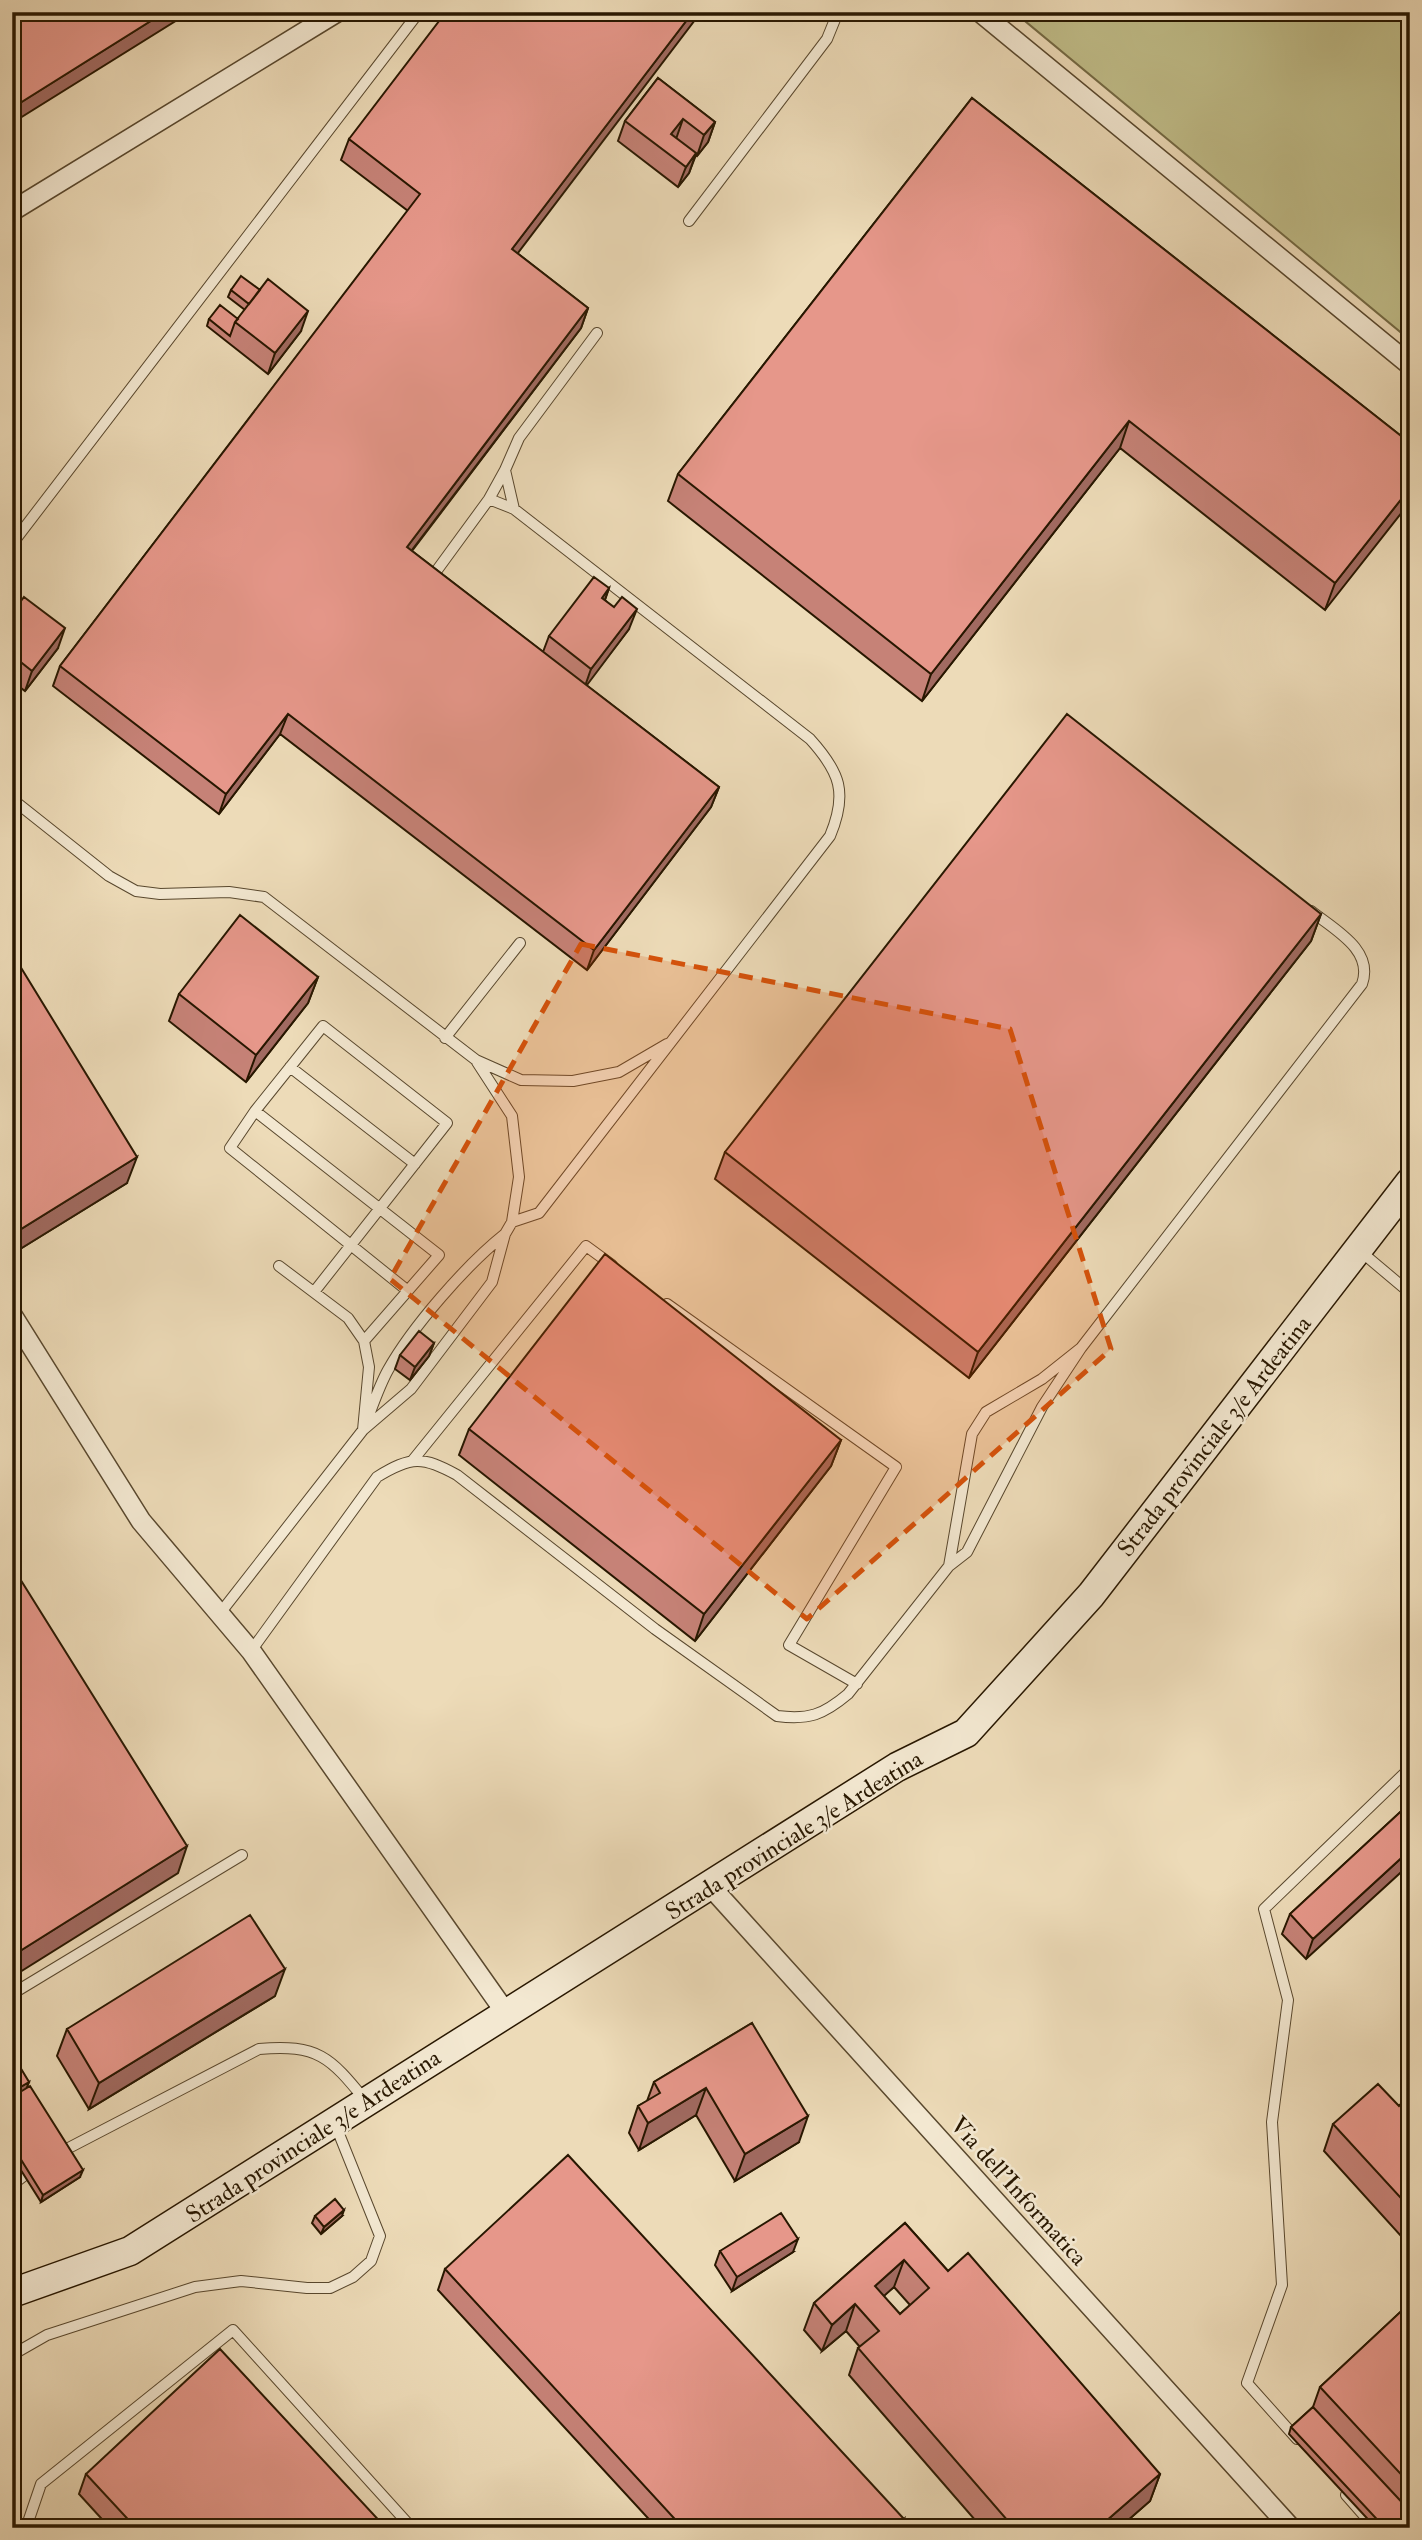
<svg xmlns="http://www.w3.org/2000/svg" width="1422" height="2540" font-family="'IM FELL Double Pica',serif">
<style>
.green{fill:#c0bd89;stroke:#746a44;stroke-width:2}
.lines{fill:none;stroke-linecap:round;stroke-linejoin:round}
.service-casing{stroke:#59482e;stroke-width:12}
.minor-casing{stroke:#59482e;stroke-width:22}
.secondary-casing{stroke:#281700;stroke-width:31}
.service{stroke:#f3e8d1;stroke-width:10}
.minor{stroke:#f3e8d1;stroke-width:19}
.secondary{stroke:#f3e8d1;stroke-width:28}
.wall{fill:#c68277;stroke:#281700;stroke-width:2;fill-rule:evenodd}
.shaded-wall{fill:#a16a61;stroke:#281700;stroke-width:2}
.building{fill:#e6978a;stroke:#281700;stroke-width:2;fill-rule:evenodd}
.marked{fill:#d5520b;fill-opacity:0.2;stroke:#d5520b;stroke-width:5;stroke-dasharray:14 9;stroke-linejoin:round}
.labels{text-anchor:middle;stroke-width:5;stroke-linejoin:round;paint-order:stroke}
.street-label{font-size:24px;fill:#281700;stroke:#f3e8d1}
</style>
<rect width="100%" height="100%" fill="#eddbb8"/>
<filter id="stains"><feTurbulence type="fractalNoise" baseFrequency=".00286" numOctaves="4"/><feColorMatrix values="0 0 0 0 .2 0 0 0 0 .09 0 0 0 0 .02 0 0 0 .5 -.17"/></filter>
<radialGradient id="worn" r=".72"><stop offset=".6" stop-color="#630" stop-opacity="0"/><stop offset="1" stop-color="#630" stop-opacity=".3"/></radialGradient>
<!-- green -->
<path class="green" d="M 1014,12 L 1410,12 L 1410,340 Z"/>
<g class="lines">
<!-- service casing -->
<g class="service-casing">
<path id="service" d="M 689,221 L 827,39 L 838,12
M 489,499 L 514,509
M 12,544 L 419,12
M 432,577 L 489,499 L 505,470
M 12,799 L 109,876 L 136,891 L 160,894 L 229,892 L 264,897 L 476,1060 L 521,1080 L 573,1081 L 619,1072 L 667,1044
M 445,1038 L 520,943
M 477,1062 L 512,1116 L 519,1177 L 512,1222
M 290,1067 L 415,1164
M 255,1111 L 323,1026 L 447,1123 L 314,1292
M 505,1234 C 466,1265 412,1327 388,1370 C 378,1388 371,1411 363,1430 L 411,1389 L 492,1282 L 505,1234 L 512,1222 L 539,1213 L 830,836 C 848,793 840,772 810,739 L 514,509 L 505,470 L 519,438 L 597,333
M 1359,1250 L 1410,1293
M 667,1304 L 896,1467 L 789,1645 L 857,1684
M 364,1341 L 439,1255 L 255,1111 L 230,1148 L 408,1291
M 1081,1348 L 1042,1379 L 986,1412 L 972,1434 L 949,1566 L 967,1552 L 1042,1407 L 1081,1348 L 1362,984 C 1374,950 1335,930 1311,911
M 413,1460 L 586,1246 L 612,1265
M 221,1612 L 363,1430 L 369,1367 L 364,1341 L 348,1318 L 279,1266
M 251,1651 L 377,1477 C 411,1456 423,1456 457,1475 L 655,1629 L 777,1716 C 809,1720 823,1715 848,1694 L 949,1566
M 12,1994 L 242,1855
M 59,2153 L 259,2049 C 318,2044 330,2057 365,2100
M 12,2185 L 34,2168
M 12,2355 L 47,2335 L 195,2287 L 241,2281 L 307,2288 L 330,2288 L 353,2277 L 371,2261 L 380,2236 L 335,2124
M 1297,2439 L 1247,2383 L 1282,2285 L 1272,2122 L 1288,2000 L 1264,1909 L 1410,1768
M 1346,2495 L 1375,2528
M 26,2528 L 41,2484 L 233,2330 L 412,2528"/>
</g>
<!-- minor casing -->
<g class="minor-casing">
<path id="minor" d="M 980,12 L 1410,365
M 12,211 L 337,12
M 12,1315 L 141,1521 L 251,1651 L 506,2013
M 711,1887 L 1291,2528"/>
</g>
<!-- secondary casing -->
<g class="secondary-casing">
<path id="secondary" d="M 12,2293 L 130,2251 L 897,1767 L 966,1733 L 1091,1595 L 1410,1182"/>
</g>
<!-- service -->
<use href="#service" class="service"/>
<!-- minor -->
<use href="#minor" class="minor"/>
<!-- secondary -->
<use href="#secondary" class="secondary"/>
</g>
<!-- wall -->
<path class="wall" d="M 658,78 L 715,122 L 708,142 L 697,156 L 696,155 L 689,173 L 678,187 L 618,141 L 625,121 Z
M 972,98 L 1410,443 L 1325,610 L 1120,448 L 922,701 L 668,501 L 678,474 Z
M 349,139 L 517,253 L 588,308 L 581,328 L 412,551 L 543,652 L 549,636 L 609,588 L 605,600 L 629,629 L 586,685 L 719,787 L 711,807 L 587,970 L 280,734 L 219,814 L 53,686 L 60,666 L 408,211 L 341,160 Z
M 231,290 L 301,331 L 268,374 L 207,326 L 209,319 L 238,319 L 245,310 L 228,297 Z
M 12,605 L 58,648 L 25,691 L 12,681 Z
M 1321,914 L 1311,941 L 969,1378 L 715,1179 L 725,1152 Z
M 12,953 L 127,1183 L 12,1254 Z
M 318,977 L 308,1003 L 246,1082 L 169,1021 L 179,994 Z
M 434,1343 L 429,1356 L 410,1380 L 395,1369 L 400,1355 Z
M 469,1429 L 841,1440 L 831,1466 L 695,1641 L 459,1455 Z
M 1410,1803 L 1306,1959 L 1282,1934 L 1290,1914 Z
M 275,1996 L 89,2109 L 57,2056 L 67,2029 Z
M 752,2023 L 799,2142 L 735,2181 L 696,2115 L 639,2150 L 629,2133 L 638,2106 L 647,2101 L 654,2082 Z
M 12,2072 L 29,2082 L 26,2088 L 80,2177 L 41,2202 L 12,2156 Z
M 1410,2095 L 1410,2246 L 1324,2151 L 1333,2124 L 1399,2106 Z
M 315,2216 L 342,2216 L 321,2234 L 312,2223 Z
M 905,2223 L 948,2271 L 1160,2474 L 1150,2501 L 1119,2528 L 982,2528 L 849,2375 L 858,2348 L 860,2347 L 846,2331 L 822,2351 L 804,2330 L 814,2303 ZM 894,2287 L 910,2305 L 900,2314 L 883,2296 Z
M 720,2251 L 793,2252 L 732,2291 L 715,2265 Z
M 445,2269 L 904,2519 L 901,2528 L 657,2528 L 438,2290 Z
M 1410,2303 L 1410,2528 L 1376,2528 L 1289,2434 L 1291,2427 L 1313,2407 L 1320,2387 Z
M 86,2474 L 386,2528 L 110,2528 L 79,2494 Z"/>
<!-- shaded-wall -->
<path class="shaded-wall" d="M 165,12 L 190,12 L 12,123 L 12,108 Z
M 693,12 L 701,12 L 505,270 L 512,249 Z
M 683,119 L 676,139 L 671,134 Z
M 715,122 L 708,142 L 697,156 L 704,135 Z
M 696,153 L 689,173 L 678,187 L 686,167 Z
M 588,308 L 581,328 L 399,567 L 407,547 Z
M 308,311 L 301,331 L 268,374 L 275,353 Z
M 1129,421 L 1120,448 L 922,701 L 931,674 Z
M 1410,488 L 1410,502 L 1325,610 L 1335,583 Z
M 609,588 L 602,608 L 602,598 Z
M 637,609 L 629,629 L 584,689 L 591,669 Z
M 65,628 L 58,648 L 25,691 L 32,671 Z
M 288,714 L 280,734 L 219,814 L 226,794 Z
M 719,787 L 711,807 L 587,970 L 594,950 Z
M 1321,914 L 1311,941 L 969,1378 L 978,1352 Z
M 318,977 L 308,1003 L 246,1082 L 256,1055 Z
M 137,1157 L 127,1183 L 12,1254 L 21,1229 Z
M 434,1343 L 429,1356 L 410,1380 L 415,1367 Z
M 841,1440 L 831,1466 L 695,1641 L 704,1614 Z
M 187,1846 L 178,1873 L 12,1977 L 12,1956 Z
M 1410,1850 L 1410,1864 L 1306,1959 L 1313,1939 Z
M 285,1969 L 275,1996 L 89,2109 L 99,2083 Z
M 29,2082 L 24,2095 L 12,2103 L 12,2092 Z
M 706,2088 L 696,2115 L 639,2150 L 648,2123 Z
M 808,2116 L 799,2142 L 735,2181 L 745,2154 Z
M 83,2170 L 80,2177 L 41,2202 L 43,2195 Z
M 344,2210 L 342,2216 L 321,2234 L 324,2227 Z
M 798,2239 L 793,2252 L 732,2291 L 737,2277 Z
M 904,2260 L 894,2287 L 865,2313 L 875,2286 Z
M 855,2304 L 846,2331 L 822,2351 L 832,2325 Z
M 1160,2474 L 1150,2501 L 1119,2528 L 1098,2528 Z
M 904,2519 L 901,2528 L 894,2528 Z"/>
<!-- building -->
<path class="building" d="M 12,12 L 165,12 L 12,108 Z
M 446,12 L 693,12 L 512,249 L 588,308 L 407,547 L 719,787 L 594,950 L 288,714 L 226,794 L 60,666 L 420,194 L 349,139 Z
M 658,78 L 715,122 L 704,135 L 683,119 L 671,134 L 696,153 L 686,167 L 625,121 Z
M 972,98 L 1410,443 L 1410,488 L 1335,583 L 1129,421 L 931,674 L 678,474 Z
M 241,276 L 260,290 L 249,304 L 231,290 Z
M 268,279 L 308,311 L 275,353 L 235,322 Z
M 220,305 L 238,319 L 235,322 L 230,336 L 209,319 Z
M 594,577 L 609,588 L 602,598 L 614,607 L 622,597 L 637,609 L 591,669 L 549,636 Z
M 24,597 L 65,628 L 32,671 L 12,655 L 12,613 Z
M 12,605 L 16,608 L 12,613 Z
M 1067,714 L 1321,914 L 978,1352 L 725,1152 Z
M 240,915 L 318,977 L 256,1055 L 179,994 Z
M 12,953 L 137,1157 L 21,1229 L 12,1214 Z
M 605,1254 L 841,1440 L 704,1614 L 469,1429 Z
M 419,1331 L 434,1343 L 415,1367 L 400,1355 Z
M 12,1566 L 187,1846 L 12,1956 Z
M 1410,1803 L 1410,1850 L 1313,1939 L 1290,1914 Z
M 250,1915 L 285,1969 L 99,2083 L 67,2029 Z
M 752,2023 L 808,2116 L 745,2154 L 706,2088 L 648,2123 L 638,2106 L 660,2093 L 654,2082 Z
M 20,2067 L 29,2082 L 12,2092 L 12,2072 Z
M 1378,2084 L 1399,2106 L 1410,2095 L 1410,2208 L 1333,2124 Z
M 30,2086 L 83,2170 L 43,2195 L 12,2145 L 12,2097 Z
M 568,2155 L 904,2519 L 894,2528 L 683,2528 L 445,2269 Z
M 335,2199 L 344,2210 L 324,2227 L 315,2216 Z
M 781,2213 L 798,2239 L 737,2277 L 720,2251 Z
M 905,2223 L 948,2271 L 968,2253 L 1160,2474 L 1098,2528 L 1014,2528 L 858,2348 L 879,2331 L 855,2304 L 832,2325 L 814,2303 ZM 904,2260 L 929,2288 L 900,2314 L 875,2286 Z
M 1410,2303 L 1410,2484 L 1320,2387 Z
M 220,2349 L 386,2528 L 136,2528 L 86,2474 Z
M 1313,2407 L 1410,2511 L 1410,2528 L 1385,2528 L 1291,2427 Z"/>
<!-- marked area -->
<path class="marked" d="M 581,944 L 1010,1029 L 1111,1349 L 807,1619 L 390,1279 Z"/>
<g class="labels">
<!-- street labels -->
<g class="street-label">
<text transform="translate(1214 1436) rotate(-52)" y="8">Strada provinciale 3/e Ardeatina</text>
<text transform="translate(794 1835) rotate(-32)" y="8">Strada provinciale 3/e Ardeatina</text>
<text transform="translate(313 2136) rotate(-33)" y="8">Strada provinciale 3/e Ardeatina</text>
<text transform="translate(1019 2191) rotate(48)" y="8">Via dell'Informatica</text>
</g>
</g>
<!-- margin -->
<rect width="1422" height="2540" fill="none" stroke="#eddbb8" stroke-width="42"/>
<rect x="14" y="14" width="1394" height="2512" fill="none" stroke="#281700" stroke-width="3.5"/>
<rect x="21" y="21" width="1380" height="2498" fill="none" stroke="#281700" stroke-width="2"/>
<rect width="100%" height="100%" filter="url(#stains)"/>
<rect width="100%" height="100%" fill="url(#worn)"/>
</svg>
